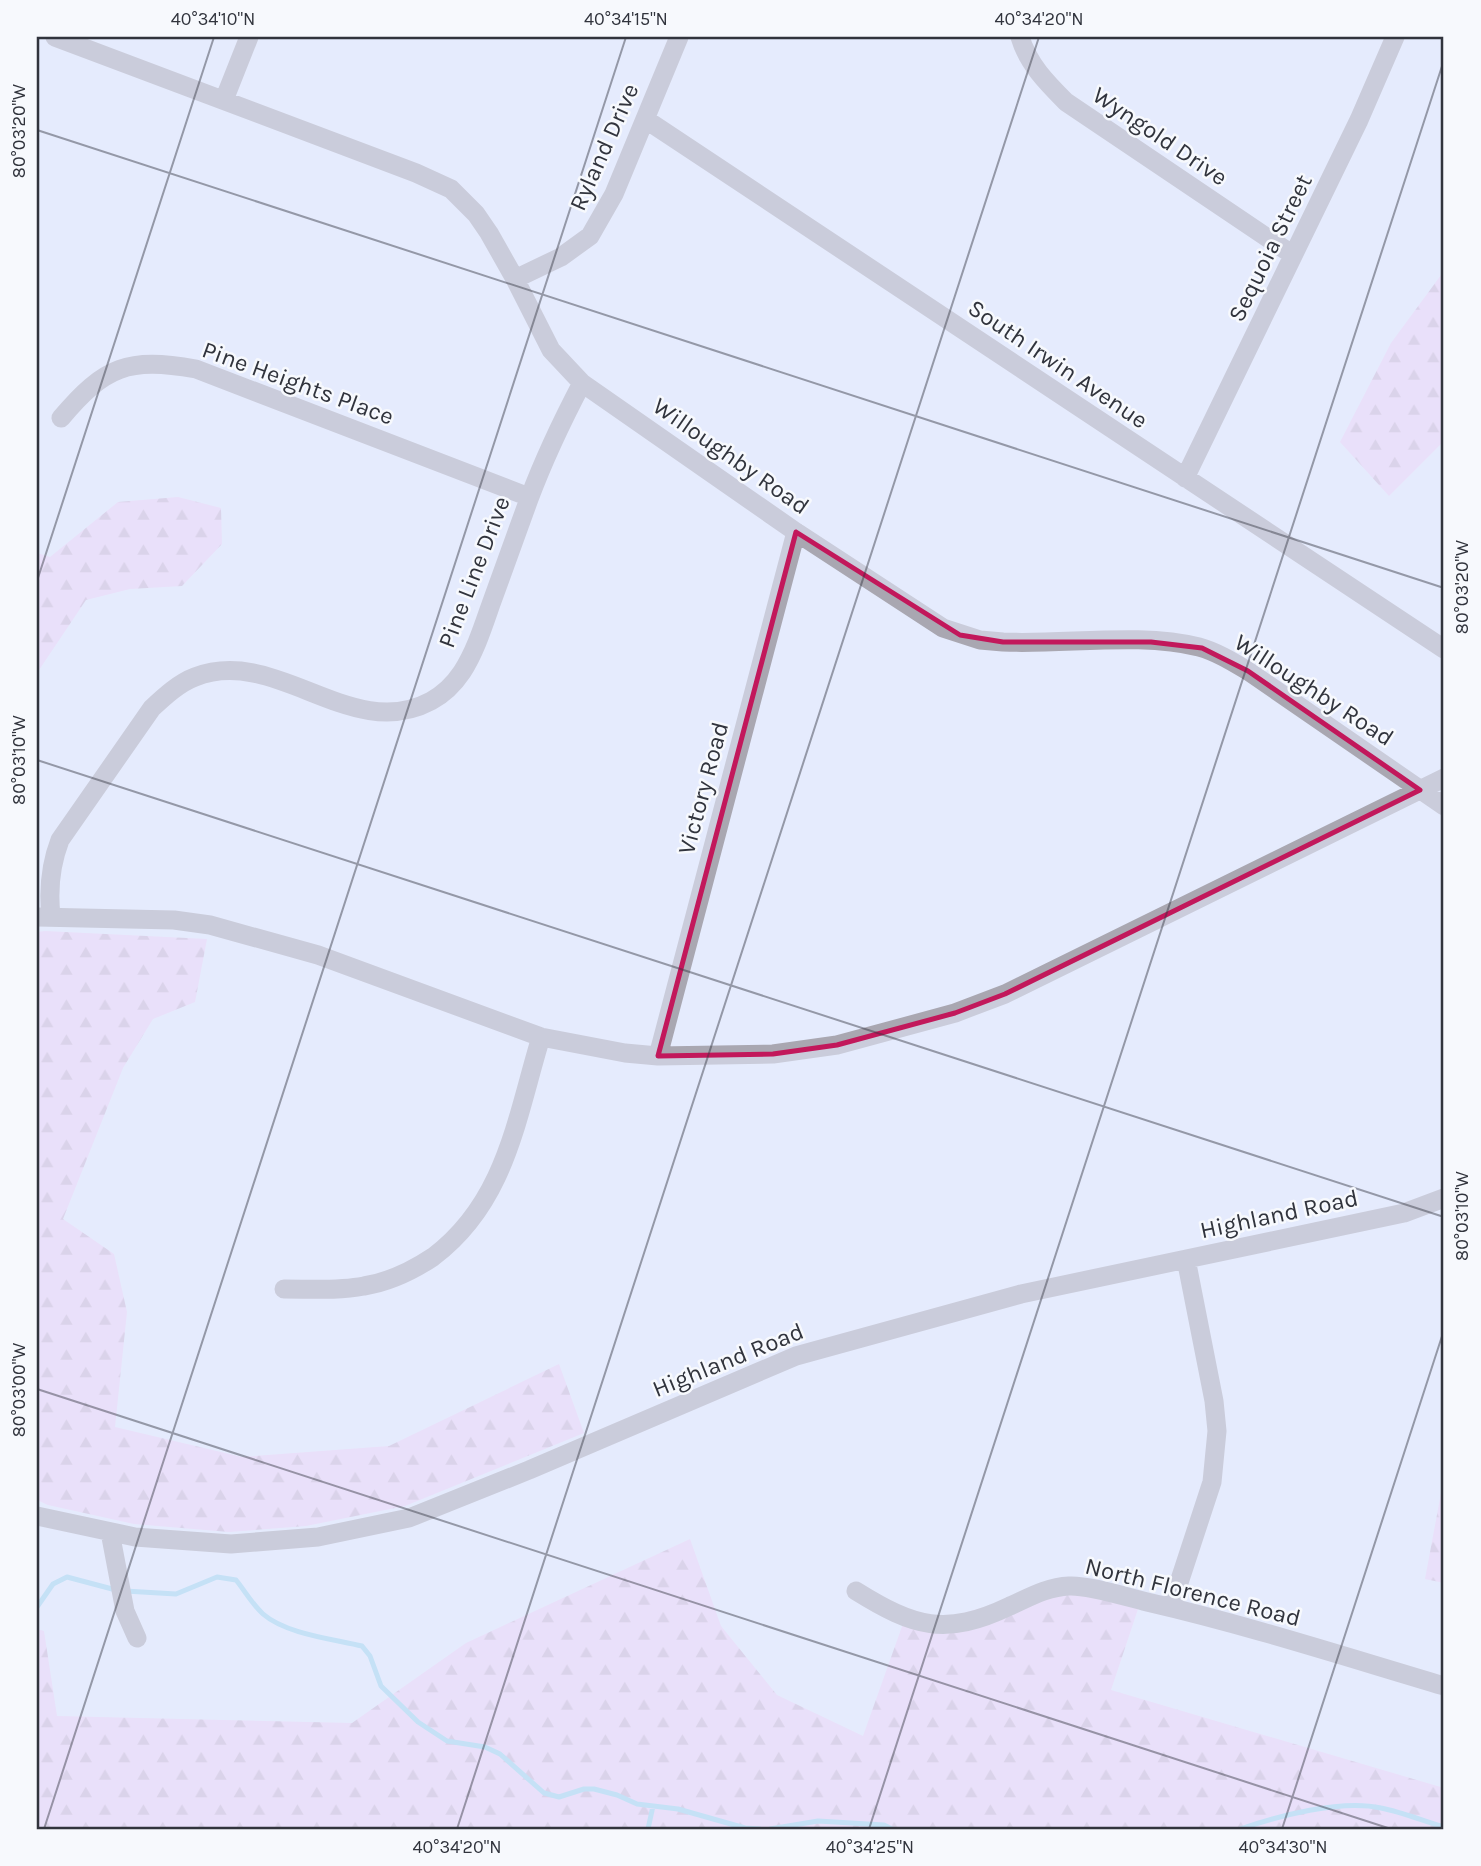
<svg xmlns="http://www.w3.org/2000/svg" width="1481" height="1866" font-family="Karla,sans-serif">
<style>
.forest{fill:url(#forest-firs)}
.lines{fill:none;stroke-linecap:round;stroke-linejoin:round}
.stream{stroke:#9dd5ee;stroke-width:5}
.minor{stroke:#a9a7b1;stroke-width:19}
.marked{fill:none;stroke:#c2185b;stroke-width:5;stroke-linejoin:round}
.ticks{fill:none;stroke:#31343d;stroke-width:2;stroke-opacity:0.45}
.labels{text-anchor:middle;stroke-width:5;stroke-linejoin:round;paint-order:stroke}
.street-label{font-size:24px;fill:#31343d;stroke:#f7f9fd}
.neatline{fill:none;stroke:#31343d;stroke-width:2.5}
.ticks-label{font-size:18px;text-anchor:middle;fill:#31343d}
</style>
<defs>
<pattern id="forest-firs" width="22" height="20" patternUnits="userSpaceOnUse" patternTransform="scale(1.75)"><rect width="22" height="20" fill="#eed3f5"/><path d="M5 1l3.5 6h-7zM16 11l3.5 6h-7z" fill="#cdb6d3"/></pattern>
</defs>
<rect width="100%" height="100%" fill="#e5ebfd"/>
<!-- forest -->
<path class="forest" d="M 1444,271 L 1444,441 L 1389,496 L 1340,442 L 1391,343 Z
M 178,497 L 221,508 L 222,544 L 182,586 L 130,589 L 86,600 L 37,673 L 37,553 L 50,557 L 118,502 Z
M 45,931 L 207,939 L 195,1002 L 153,1019 L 123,1068 L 63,1219 L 114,1254 L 127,1312 L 115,1427 L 242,1457 L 389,1446 L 559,1364 L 584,1433 L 405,1506 L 306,1526 L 229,1532 L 134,1524 L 48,1505 L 37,1500 L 37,932 Z
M 1444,1477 L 1444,1583 L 1425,1579 Z
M 690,1539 L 721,1626 L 777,1695 L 863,1736 L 905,1618 L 926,1624 L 1053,1587 L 1141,1600 L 1111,1690 L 1444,1788 L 1444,1829 L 37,1829 L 37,1629 L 44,1631 L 57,1716 L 352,1723 L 466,1643 Z"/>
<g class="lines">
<!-- stream -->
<path class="stream" d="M 125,1591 L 176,1594 L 217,1577 L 236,1580 C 245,1591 252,1604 263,1614 C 286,1634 333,1639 362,1646 L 370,1656 L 381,1686 L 418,1722 L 447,1741 L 485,1747 L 500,1754 L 544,1793 L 559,1797 L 584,1789 L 594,1789 L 617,1795 L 637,1804 L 678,1809 L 745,1828 L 760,1829
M 37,1607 L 53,1584 L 67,1577 L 116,1590
M 648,1829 L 653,1806
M 770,1829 L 818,1821 L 884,1825 L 892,1829
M 1240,1829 C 1278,1816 1341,1799 1381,1808 C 1402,1812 1423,1821 1444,1827"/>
<!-- minor -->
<path class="minor" d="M 55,37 L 416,173 L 451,189 L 476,214 L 489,233 L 515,279 L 551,350 L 582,383 L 796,532 L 943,628 L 980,640 L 1003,642 C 1065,645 1140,632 1199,647 C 1217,652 1233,662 1248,671 L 1444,806
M 1020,37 C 1028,64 1047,83 1066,102 L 1293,255
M 224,100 L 249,37
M 645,119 L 1444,649
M 515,279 L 561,257 L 590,236 L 614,194 L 679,37
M 61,418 C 105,366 128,357 196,369 L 529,497
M 1185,478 L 1359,120 L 1395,37
M 51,916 C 48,889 50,866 60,840 L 152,708 C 165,696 179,683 195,677 C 276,645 351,744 431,701 C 442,695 454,684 462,672 C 475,652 483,627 491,604 C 504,569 516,534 529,499 C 544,459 562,421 582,383
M 37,917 L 174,920 L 210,925 L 318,955 L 541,1037 L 625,1053 L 658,1056 L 773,1054 L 837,1045 L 955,1013 L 1005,994 L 1444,778
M 658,1056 L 796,532
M 284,1289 C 311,1289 338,1291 364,1286 C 389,1282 412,1271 433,1257 C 506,1202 516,1119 541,1037
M 37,1516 L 135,1537 L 231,1544 L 318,1537 L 409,1518 L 529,1470 L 796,1356 L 1021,1294 L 1404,1213 L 1444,1198
M 110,1532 L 125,1611 L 137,1638
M 856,1591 C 914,1627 945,1637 1010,1606 C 1030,1597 1047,1587 1069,1586 C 1089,1585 1126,1597 1147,1602 C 1247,1625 1346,1657 1444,1686
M 1171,1607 L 1212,1482 L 1217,1431 L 1214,1401 L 1186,1259"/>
</g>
<!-- marked area -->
<path d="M0 0H1481V1866H0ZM 796,532 L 960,635 L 1003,642 L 1151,642 L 1202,648 L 1248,671 L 1420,790 L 1005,994 L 955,1013 L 837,1045 L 773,1054 L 658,1056 Z" fill="#e5ebfd" fill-opacity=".55" fill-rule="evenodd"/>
<path class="marked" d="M 796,532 L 960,635 L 1003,642 L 1151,642 L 1202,648 L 1248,671 L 1420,790 L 1005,994 L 955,1013 L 837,1045 L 773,1054 L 658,1056 Z"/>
<!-- ticks -->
<path class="ticks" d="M 37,130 L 1444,588M 37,581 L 214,37M 37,760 L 1444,1217M 37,1389 L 1391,1829M 44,1829 L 626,37M 457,1829 L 1039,37M 869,1829 L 1444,60M 1282,1829 L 1444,1330"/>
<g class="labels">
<!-- street labels -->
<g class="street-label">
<text transform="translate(1160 136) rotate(34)" y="8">Wyngold Drive</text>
<text transform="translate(604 147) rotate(-66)" y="8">Ryland Drive</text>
<text transform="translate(1270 248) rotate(-64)" y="8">Sequoia Street</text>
<text transform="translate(1058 364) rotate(34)" y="8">South Irwin Avenue</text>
<text transform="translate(298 383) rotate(20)" y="8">Pine Heights Place</text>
<text transform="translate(731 456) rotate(35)" y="8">Willoughby Road</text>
<text transform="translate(474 572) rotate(-69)" y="8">Pine Line Drive</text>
<text transform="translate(1314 690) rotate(33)" y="8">Willoughby Road</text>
<text transform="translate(703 788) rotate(-75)" y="8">Victory Road</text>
<text transform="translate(1279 1214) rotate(-12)" y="8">Highland Road</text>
<text transform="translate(728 1360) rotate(-22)" y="8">Highland Road</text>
<text transform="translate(1193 1592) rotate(14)" y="8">North Florence Road</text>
</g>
</g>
<!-- border -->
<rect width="1481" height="1866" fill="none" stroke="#f7f9fd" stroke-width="77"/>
<rect x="38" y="38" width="1404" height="1790" class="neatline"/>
<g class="ticks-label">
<text x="213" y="25">40°34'10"N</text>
<text x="626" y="25">40°34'15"N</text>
<text x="1039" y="25">40°34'20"N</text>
<text transform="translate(19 131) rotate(-90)" y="6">80°03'20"W</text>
<text transform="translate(1462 587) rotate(-90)" y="6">80°03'20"W</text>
<text transform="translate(19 760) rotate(-90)" y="6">80°03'10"W</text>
<text transform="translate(1462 1216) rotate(-90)" y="6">80°03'10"W</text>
<text transform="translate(19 1390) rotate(-90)" y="6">80°03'00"W</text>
<text x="457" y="1853">40°34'20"N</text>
<text x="870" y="1853">40°34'25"N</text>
<text x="1283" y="1853">40°34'30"N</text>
</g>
</svg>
